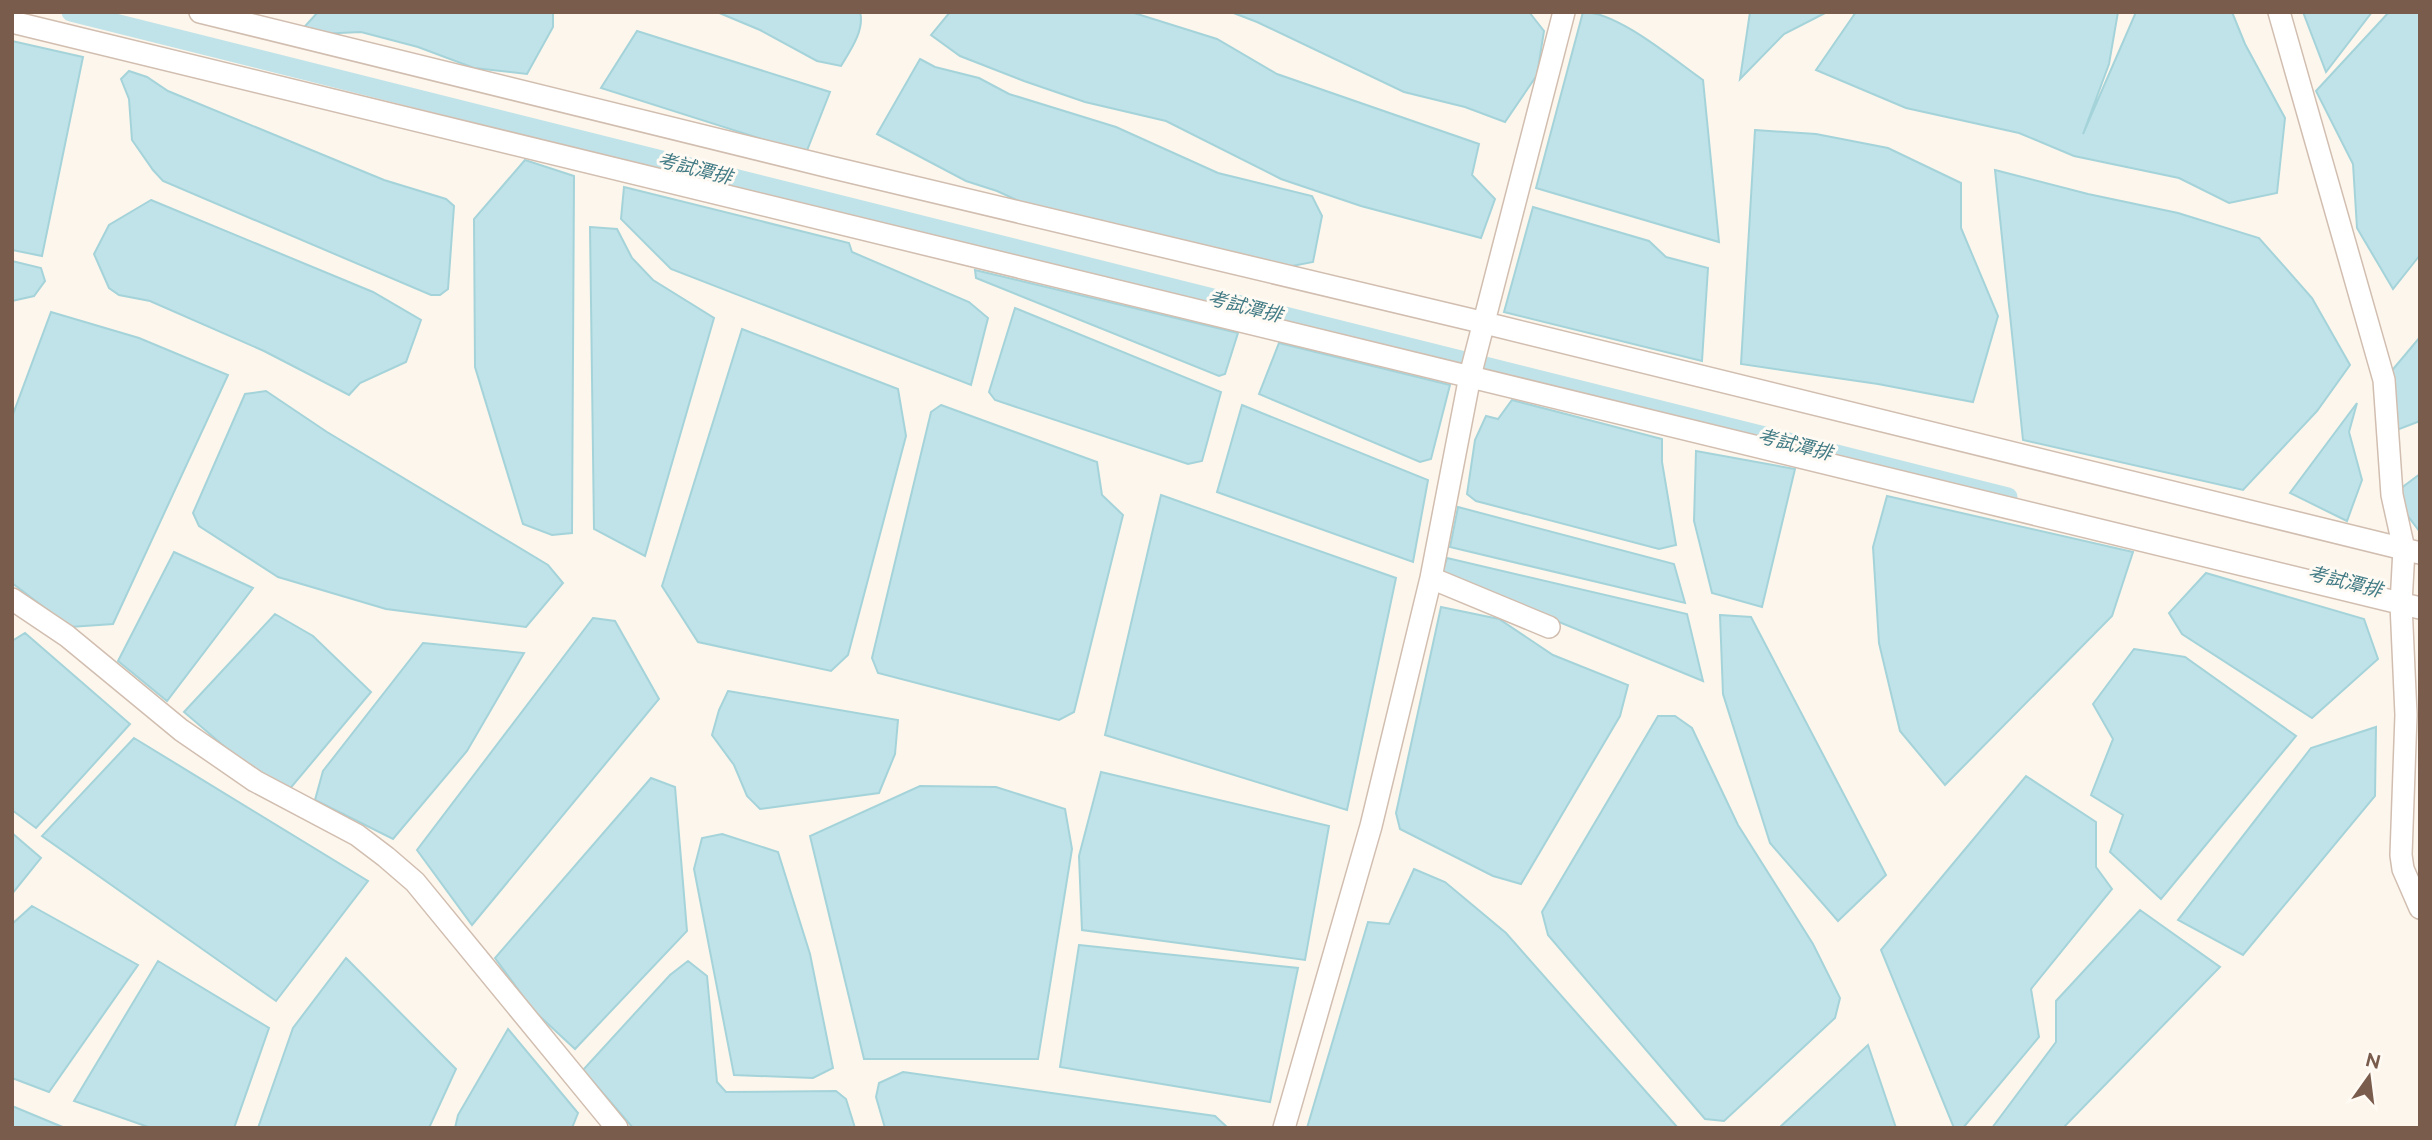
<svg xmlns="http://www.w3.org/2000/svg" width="2432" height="1140" font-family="Raleway,'Noto Sans TC',sans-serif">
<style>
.water{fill:#bfe3e8;stroke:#a5d3da;stroke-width:2}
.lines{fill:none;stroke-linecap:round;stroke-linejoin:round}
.canal{stroke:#bfe3e8;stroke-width:19}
.minor-casing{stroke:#d1beb0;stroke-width:24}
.minor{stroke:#fff;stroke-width:21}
.labels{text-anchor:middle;stroke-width:6;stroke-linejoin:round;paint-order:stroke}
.water-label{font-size:19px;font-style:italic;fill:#437c86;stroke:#fffaf3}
</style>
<rect width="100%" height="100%" fill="#fdf6ec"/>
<!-- water -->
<path class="water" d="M 318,12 L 553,12 L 553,27 L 527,74 L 474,68 L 418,47 L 361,32 L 297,35 Z
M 717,12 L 860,12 C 865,30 850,51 841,66 L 817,61 L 760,30 Z
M 950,12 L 1131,12 L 1217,39 L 1277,74 L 1479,144 L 1472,175 L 1495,199 L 1481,238 L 1361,206 L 1281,179 L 1166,121 L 1085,102 L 1024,81 L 960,56 L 931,35 Z
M 1231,12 L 1529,12 L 1544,31 L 1537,75 L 1505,122 L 1465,107 L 1404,92 L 1257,22 Z
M 1583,12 C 1618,12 1673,59 1703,80 L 1719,242 L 1536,188 Z
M 1750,12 L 1827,12 L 1784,34 L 1740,79 Z
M 1856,12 L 2118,12 L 2109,64 L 2083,134 L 2136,12 L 2232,12 L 2245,44 L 2285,118 L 2277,193 L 2229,203 L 2179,178 L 2074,156 L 2019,133 L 1906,108 L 1816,70 Z
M 2303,12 L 2372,12 L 2326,72 Z
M 2389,12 L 2420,12 L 2420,255 L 2393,289 L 2357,228 L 2353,164 L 2316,91 Z
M 637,31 L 830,92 L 806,153 L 601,88 Z
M 12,41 L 83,57 L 42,256 L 12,250 Z
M 920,59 L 935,67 L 979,78 L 1009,94 L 1116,127 L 1218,173 L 1312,196 L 1322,216 L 1313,262 L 1287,267 L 1032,207 L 997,191 L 966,181 L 877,134 Z
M 129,71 L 147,77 L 168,91 L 384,180 L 446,199 L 454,206 L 448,289 L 440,295 L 431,295 L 163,181 L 153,170 L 132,140 L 129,99 L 121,79 Z
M 1755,130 L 1816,134 L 1888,148 L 1961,183 L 1961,228 L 1998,316 L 1973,402 L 1878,384 L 1741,364 Z
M 525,160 L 574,176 L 572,533 L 552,535 L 523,524 L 475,367 L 474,219 Z
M 1995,170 L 2088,194 L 2178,213 L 2259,238 L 2312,298 L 2350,365 L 2317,411 L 2243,490 L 2023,440 Z
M 624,187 L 849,243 L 852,252 L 969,302 L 988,318 L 971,385 L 671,269 L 621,219 Z
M 151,200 L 373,292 L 421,320 L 406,362 L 360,383 L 349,395 L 264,351 L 150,301 L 119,295 L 109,288 L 94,254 L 109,225 Z
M 1533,207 L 1649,241 L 1666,257 L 1708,268 L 1702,361 L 1504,312 Z
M 590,227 L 617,229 L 632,258 L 653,280 L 714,318 L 645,556 L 594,529 Z
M 12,261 L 41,268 L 45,281 L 34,296 L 12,301 Z
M 975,270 L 1238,333 L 1225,374 L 1219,376 L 976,278 Z
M 1015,308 L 1221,392 L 1202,461 L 1188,464 L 995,400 L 989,392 Z
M 51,312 L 139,338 L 228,375 L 113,624 L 70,627 L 12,583 L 12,417 Z
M 742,329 L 898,389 L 906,436 L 848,655 L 831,671 L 698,642 L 662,586 Z
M 2420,337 L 2420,421 L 2381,436 L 2384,380 Z
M 1279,343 L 1450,385 L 1431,459 L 1420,462 L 1259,394 Z
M 266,391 L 327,432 L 548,565 L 563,583 L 526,627 L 386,609 L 278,577 L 199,526 L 193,513 L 245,394 Z
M 1512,400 L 1662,439 L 1662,462 L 1676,545 L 1659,549 L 1476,501 L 1467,494 L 1475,440 L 1486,416 L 1498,419 Z
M 2357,403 L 2349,432 L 2362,480 L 2347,521 L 2290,493 Z
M 941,405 L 1097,462 L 1102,495 L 1123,515 L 1074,712 L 1059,720 L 878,673 L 872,658 L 931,412 Z
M 1242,405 L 1428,480 L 1413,562 L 1217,492 Z
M 1696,451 L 1795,469 L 1762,607 L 1712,593 L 1694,521 Z
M 2420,474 L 2420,532 L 2392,495 Z
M 1161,495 L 1396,578 L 1347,810 L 1105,735 Z
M 1887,496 L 2133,552 L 2112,616 L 1945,785 L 1900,731 L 1879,643 L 1873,547 Z
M 1458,507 L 1674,564 L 1685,603 L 1450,547 Z
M 174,552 L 253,588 L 167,701 L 118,661 Z
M 1447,558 L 1687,614 L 1703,681 L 1442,574 Z
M 2206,573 L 2364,619 L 2378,659 L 2312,718 L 2182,634 L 2169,613 Z
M 1441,607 L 1499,619 L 1553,655 L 1628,685 L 1620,716 L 1521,884 L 1493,876 L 1400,829 L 1396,813 Z
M 275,614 L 313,636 L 371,692 L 288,791 L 239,759 L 184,712 Z
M 1720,615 L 1751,617 L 1886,875 L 1838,921 L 1770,843 L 1723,694 Z
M 593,618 L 615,621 L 659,699 L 472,925 L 417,850 Z
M 25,633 L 130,724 L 36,828 L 12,810 L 12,641 Z
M 423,643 L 524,653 L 467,751 L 393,839 L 315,800 L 323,771 Z
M 2134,649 L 2185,657 L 2296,736 L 2161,899 L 2110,852 L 2123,815 L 2091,795 L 2113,739 L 2093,704 Z
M 728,691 L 898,720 L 895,754 L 879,793 L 760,809 L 747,796 L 734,765 L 712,735 L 719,710 Z
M 1658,716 L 1675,716 L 1692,728 L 1738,825 L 1813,944 L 1840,998 L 1835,1018 L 1724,1121 L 1705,1119 L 1548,935 L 1542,912 Z
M 2376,727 L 2375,796 L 2243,955 L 2178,920 L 2311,748 Z
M 134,738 L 368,881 L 276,1001 L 42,836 Z
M 1101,772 L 1329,826 L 1305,960 L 1082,930 L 1079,856 Z
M 2026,776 L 2096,822 L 2096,867 L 2112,889 L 2031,989 L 2039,1037 L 1963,1128 L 1954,1128 L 1881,950 Z
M 651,778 L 675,787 L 687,931 L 575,1049 L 533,1010 L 495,958 Z
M 920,786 L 996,787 L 1065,809 L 1072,849 L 1038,1059 L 864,1059 L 810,836 Z
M 12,833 L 41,858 L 12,894 Z
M 722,834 L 778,852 L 810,954 L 833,1068 L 813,1078 L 734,1075 L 694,869 L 702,838 Z
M 1414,869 L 1445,882 L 1506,933 L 1678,1128 L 1307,1128 L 1368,922 L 1389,924 Z
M 32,906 L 138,965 L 49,1092 L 12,1078 L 12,924 Z
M 2140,910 L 2220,967 L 2063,1128 L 1992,1128 L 2056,1042 L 2056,1001 Z
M 1079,945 L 1298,968 L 1270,1102 L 1060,1067 Z
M 346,958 L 456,1069 L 429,1128 L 258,1128 L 293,1028 Z
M 158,961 L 269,1028 L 234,1128 L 151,1128 L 74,1101 Z
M 688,961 L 707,976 L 717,1082 L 726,1092 L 836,1091 L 846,1099 L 855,1128 L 633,1128 L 583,1070 L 670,975 Z
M 508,1029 L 578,1113 L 572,1128 L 455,1128 L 458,1115 Z
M 1868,1045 L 1896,1128 L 1779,1128 Z
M 903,1072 L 1215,1116 L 1228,1128 L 885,1128 L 876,1097 L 879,1083 Z
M 12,1106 L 65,1128 L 12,1128 Z"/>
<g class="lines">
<!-- canal -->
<path class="canal" d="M 71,12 L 2008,497"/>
<!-- minor casing -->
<g class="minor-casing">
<path id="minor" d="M 200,12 L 834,168 L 1485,323 L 2420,553
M 2279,12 L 2384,380 L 2392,495 L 2404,549 L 2401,604 L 2406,715 L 2401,855 L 2403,869 L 2420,908
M 12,22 L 2420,608
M 1431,578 L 1549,627
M 12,599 L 67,636 L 181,730 L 255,781 L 357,835 L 386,857 L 415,882 L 617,1128
M 1284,1128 L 1371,826 L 1431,578 L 1470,376 L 1564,12"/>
</g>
<!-- minor -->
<use href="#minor" class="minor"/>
</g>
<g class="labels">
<!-- water labels -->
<g class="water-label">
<text transform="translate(695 168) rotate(14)" y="7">考試潭排</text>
<text transform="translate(1245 306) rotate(14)" y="7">考試潭排</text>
<text transform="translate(1795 444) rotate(14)" y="7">考試潭排</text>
<text transform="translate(2345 581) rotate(14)" y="7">考試潭排</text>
</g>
</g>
<!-- border -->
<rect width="2432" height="1140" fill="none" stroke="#7a5c4d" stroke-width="28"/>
<!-- north arrow -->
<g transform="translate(2369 1077) rotate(14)" stroke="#fffaf3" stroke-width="5" paint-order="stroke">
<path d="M0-5L12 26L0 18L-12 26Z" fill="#7a5c4d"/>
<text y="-10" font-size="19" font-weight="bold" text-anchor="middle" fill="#7a5c4d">N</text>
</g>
</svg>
